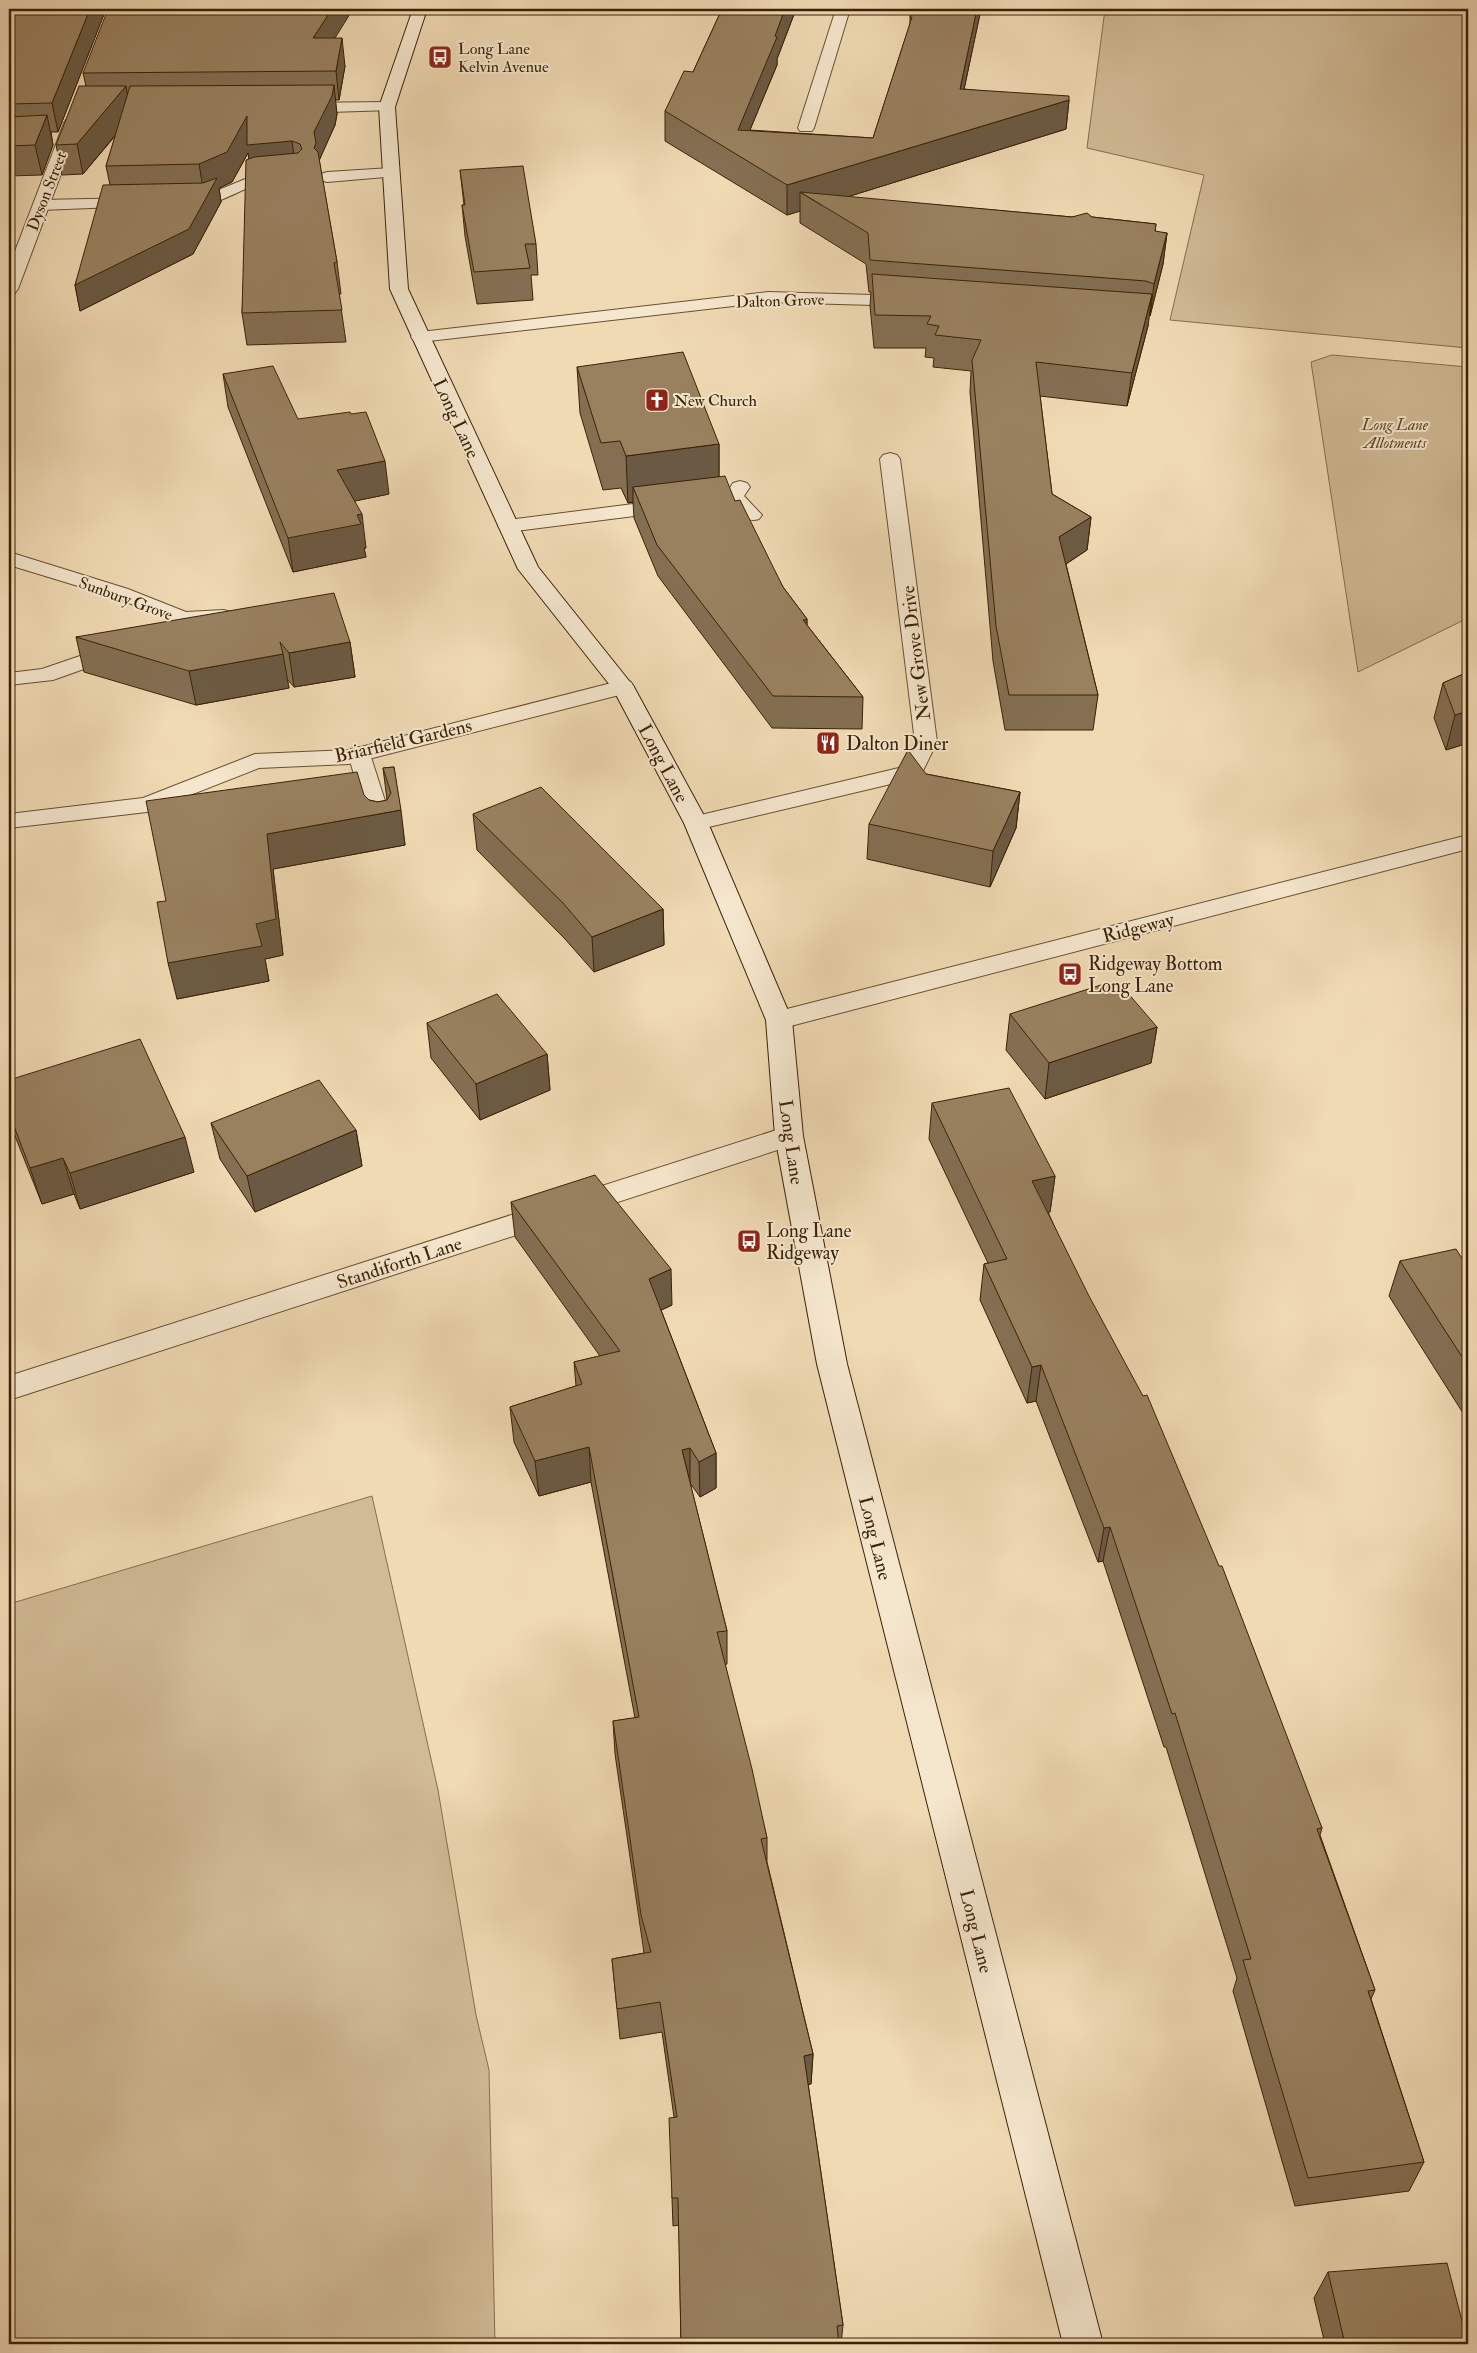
<svg xmlns="http://www.w3.org/2000/svg" width="1477" height="2353" font-family="'IM FELL Double Pica',serif">
<style>
.green{fill:#d1bb96;stroke:#866e4d}
.lines{fill:none;stroke-linecap:round;stroke-linejoin:round}
.lane-casing{stroke:#684f30;stroke-width:2}
.street-casing{stroke:#684f30;stroke-width:2}
.secondary-casing{stroke:#3b2104;stroke-width:2}
.lane{fill:#f5e7ce;fill-rule:evenodd}
.street{fill:#f5e7ce;fill-rule:evenodd}
.secondary{fill:#f5e7ce;fill-rule:evenodd}
.wall{fill:#846f53;stroke:#3b2104}
.shaded-wall{fill:#6b5a43;stroke:#3b2104}
.building{fill:#998160;stroke:#3b2104}
.labels{text-anchor:middle;stroke-width:4;stroke-linejoin:round;paint-order:stroke}
.far-poi-label{font-size:16px;fill:#3b2104;stroke:#f5e7ce;text-anchor:start}
.far-street-label{font-size:16px;fill:#3b2104;stroke:#f5e7ce}
.far-park-label{font-size:16px;font-style:italic;fill:#604828;stroke:#f5e7ce}
.street-label{font-size:19px;fill:#3b2104;stroke:#f5e7ce}
.poi-label{font-size:19px;fill:#3b2104;stroke:#f5e7ce;text-anchor:start}
</style>
<rect width="100%" height="100%" fill="#f0dab4"/>
<filter id="stains"><feTurbulence type="fractalNoise" baseFrequency=".004" numOctaves="4"/><feColorMatrix values="0 0 0 0 .2 0 0 0 0 .09 0 0 0 0 .02 0 0 0 .5 -.17"/></filter>
<radialGradient id="worn" r=".72"><stop offset=".6" stop-color="#630" stop-opacity="0"/><stop offset="1" stop-color="#630" stop-opacity=".3"/></radialGradient>
<!-- green -->
<path class="green" d="M 1105,9 L 1468,9 L 1468,348 L 1170,320 L 1204,175 L 1087,148 Z
M 1332,355 L 1468,367 L 1468,618 L 1358,672 L 1311,362 Z
M 372,1496 L 438,1790 L 476,2015 L 489,2070 L 495,2344 L 9,2344 L 9,1604 Z"/>
<g class="lines">
<!-- lane casing -->
<g class="lane-casing">
<path id="lane" d="M 391,168 L 397,170 L 399,173 L 397,176 L 327,182 L 321,180 L 319,177 L 321,174 L 327,172 Z
M 282,174 L 288,176 L 290,179 L 288,182 C 278,185 266,182 257,185 C 230,193 208,213 178,205 L 176,202 L 178,199 L 204,196 L 255,175 Z
M 136,198 L 142,200 L 144,203 L 142,206 L 41,210 L 35,209 L 33,205 L 35,201 L 41,200 Z
M 740,481 L 747,483 L 750,487 L 744,496 L 762,515 L 759,519 C 745,523 739,513 729,504 L 508,532 L 501,530 L 498,526 L 501,522 L 508,520 L 727,492 L 733,483 Z
M 118,643 L 126,644 L 129,649 L 126,654 L 53,680 L 9,685 L 9,673 L 42,669 Z
M 359,747 L 367,749 L 370,754 L 394,829 L 390,834 L 382,836 L 374,834 L 370,829 L 348,754 L 351,749 Z"/>
</g>
<!-- street casing -->
<g class="street-casing">
<path id="street" d="M 836,9 L 850,9 L 814,128 L 812,131 L 800,131 L 798,128 Z
M 387,102 L 395,107 L 392,110 L 299,113 L 291,108 L 299,103 Z
M 72,118 L 78,120 L 80,123 L 18,289 L 15,293 L 9,294 L 9,267 L 64,123 L 66,120 Z
M 768,292 L 909,296 L 915,297 L 918,301 L 915,305 L 909,306 L 768,302 L 420,342 L 414,341 L 411,337 L 414,333 L 420,332 Z
M 890,453 L 897,455 L 900,459 L 937,742 L 920,777 L 912,779 L 696,830 L 688,828 L 684,823 L 688,818 L 903,767 L 915,742 L 880,459 L 883,455 Z
M 9,552 L 128,589 L 186,612 L 224,610 L 231,612 L 235,616 L 231,620 C 215,625 192,627 176,622 L 114,597 L 9,565 Z
M 623,680 L 631,682 L 634,687 L 631,692 L 349,764 L 259,768 L 147,812 L 9,828 L 9,814 L 143,798 L 255,754 L 349,750 Z
M 1468,835 L 1468,849 L 779,1029 L 770,1026 L 766,1020 L 770,1014 L 779,1011 Z
M 789,1126 L 799,1129 L 803,1136 L 799,1143 L 9,1400 L 9,1376 Z"/>
</g>
<!-- secondary casing -->
<g class="secondary-casing">
<path id="secondary" d="M 413,9 L 427,9 L 395,107 L 408,289 L 538,567 L 634,687 L 708,823 L 792,1020 L 803,1136 L 847,1364 L 1103,2344 L 1063,2344 L 817,1364 L 775,1136 L 766,1020 L 684,823 L 613,689 L 518,569 L 390,289 L 379,107 Z"/>
</g>
<!-- lane -->
<use href="#lane" class="lane"/>
<!-- street -->
<use href="#street" class="street"/>
<!-- secondary -->
<use href="#secondary" class="secondary"/>
</g>
<!-- wall -->
<path class="wall" d="M 9,9 L 106,9 L 58,132 L 51,132 L 53,145 L 42,175 L 9,176 Z
M 722,9 L 796,9 L 777,59 L 777,65 L 750,130 L 873,138 L 910,24 L 910,17 L 912,9 L 981,9 L 964,89 L 1069,100 L 1066,129 L 847,197 L 1072,217 L 1092,217 L 1156,224 L 1155,232 L 1167,233 L 1163,264 L 1150,316 L 1149,315 L 1148,326 L 1127,406 L 1040,396 L 1052,494 L 1091,517 L 1087,550 L 1066,564 L 1098,695 L 1093,730 L 1005,730 L 993,661 L 970,392 L 971,371 L 933,367 L 934,358 L 925,357 L 926,348 L 874,348 L 870,306 L 871,292 L 869,292 L 866,264 L 800,223 L 800,211 L 787,215 L 665,141 L 665,111 L 693,72 Z
M 335,38 L 345,66 L 339,100 L 335,100 L 337,114 L 335,125 L 319,160 L 337,262 L 341,294 L 339,294 L 346,342 L 247,345 L 242,313 L 249,159 L 248,153 L 232,182 L 219,188 L 221,202 L 193,254 L 80,311 L 75,285 L 110,185 L 106,166 L 116,135 L 83,174 L 62,175 L 56,145 L 86,86 L 83,73 Z
M 460,170 L 536,244 L 538,275 L 531,275 L 533,300 L 477,304 L 465,236 L 462,205 L 464,205 Z
M 577,367 L 719,444 L 719,477 L 735,501 L 783,587 L 807,619 L 807,625 L 863,697 L 862,729 L 772,728 L 658,576 L 634,518 L 633,502 L 628,503 L 621,488 L 603,490 L 580,413 Z
M 223,374 L 298,419 L 389,494 L 354,501 L 366,548 L 364,548 L 366,557 L 293,572 L 228,407 Z
M 76,637 L 350,642 L 355,677 L 294,687 L 287,679 L 289,688 L 196,705 L 84,672 Z
M 1468,672 L 1468,743 L 1446,750 L 1434,718 L 1443,683 Z
M 394,767 L 405,845 L 273,869 L 283,955 L 265,959 L 269,981 L 177,999 L 166,901 L 369,800 L 378,802 L 387,800 L 383,768 Z
M 926,774 L 1020,792 L 1016,828 L 990,887 L 867,859 L 869,824 Z
M 473,814 L 663,909 L 664,945 L 594,972 L 565,939 L 477,850 Z
M 1010,1014 L 1157,1027 L 1151,1063 L 1045,1099 L 1006,1050 Z
M 427,1023 L 547,1054 L 550,1090 L 480,1120 L 431,1058 Z
M 9,1080 L 194,1172 L 80,1209 L 74,1194 L 42,1204 L 9,1121 Z
M 932,1103 L 1055,1176 L 1050,1212 L 1048,1212 L 1322,1828 L 1320,1835 L 1375,1990 L 1371,1999 L 1424,2162 L 1409,2191 L 1295,2206 L 1233,1991 L 1237,1978 L 1166,1747 L 1164,1747 L 1103,1561 L 1098,1562 L 1036,1401 L 1027,1403 L 980,1300 L 984,1264 L 988,1263 L 929,1139 Z
M 211,1123 L 356,1130 L 362,1166 L 255,1212 L 220,1159 Z
M 511,1202 L 672,1305 L 661,1310 L 716,1453 L 716,1488 L 700,1497 L 690,1483 L 727,1631 L 727,1664 L 725,1665 L 767,1838 L 767,1862 L 813,2054 L 811,2084 L 808,2084 L 843,2325 L 841,2344 L 681,2344 L 679,2225 L 673,2226 L 672,2198 L 674,2117 L 662,2032 L 620,2039 L 612,1959 L 644,1953 L 643,1946 L 615,1754 L 613,1721 L 635,1718 L 591,1482 L 539,1496 L 514,1442 L 510,1407 L 576,1386 L 574,1362 L 600,1356 L 515,1237 Z
M 1400,1261 L 1468,1268 L 1468,1421 L 1389,1296 Z
M 1328,2272 L 1468,2344 L 1325,2344 L 1314,2298 Z"/>
<!-- shaded-wall -->
<path class="shaded-wall" d="M 90,9 L 106,9 L 58,132 L 52,103 Z
M 332,9 L 353,9 L 317,67 L 313,38 Z
M 785,9 L 796,9 L 777,59 L 777,65 L 739,156 L 738,130 Z
M 977,9 L 981,9 L 958,118 L 960,89 Z
M 342,38 L 345,66 L 339,100 L 336,71 Z
M 334,85 L 337,114 L 335,125 L 319,161 L 314,148 L 314,132 Z
M 126,86 L 131,116 L 83,174 L 77,144 Z
M 1069,100 L 1066,129 L 821,205 L 800,192 L 800,211 L 787,215 L 787,185 Z
M 47,115 L 53,145 L 42,175 L 35,145 Z
M 247,116 L 292,141 L 296,171 L 251,175 L 248,153 L 232,182 L 219,188 L 221,202 L 193,254 L 80,311 L 75,285 L 204,194 L 199,164 Z
M 1167,233 L 1163,264 L 1150,316 L 1154,284 Z
M 1152,294 L 1148,326 L 1127,406 L 1132,373 Z
M 719,444 L 719,491 L 633,487 L 633,502 L 628,503 L 626,456 Z
M 385,461 L 389,494 L 341,504 L 337,470 Z
M 362,514 L 366,548 L 364,548 L 366,557 L 293,572 L 288,538 L 357,515 Z
M 1091,517 L 1087,550 L 1055,571 L 1059,537 Z
M 807,619 L 806,650 L 803,620 Z
M 350,642 L 355,677 L 294,687 L 289,653 Z
M 283,654 L 289,688 L 196,705 L 189,671 Z
M 1468,711 L 1468,743 L 1446,750 L 1455,715 Z
M 1020,792 L 1016,828 L 990,887 L 993,851 Z
M 401,810 L 405,845 L 273,869 L 283,955 L 265,959 L 269,981 L 177,999 L 168,963 L 256,924 L 267,834 Z
M 663,909 L 664,945 L 594,972 L 592,937 Z
M 1157,1027 L 1151,1063 L 1045,1099 L 1049,1063 Z
M 547,1054 L 550,1090 L 480,1120 L 476,1084 Z
M 356,1130 L 362,1166 L 255,1212 L 247,1176 Z
M 185,1137 L 194,1172 L 80,1209 L 70,1173 Z
M 63,1158 L 74,1194 L 42,1204 L 30,1168 Z
M 1055,1176 L 1050,1212 L 1028,1217 L 1032,1181 Z
M 671,1269 L 672,1305 L 651,1315 L 649,1279 Z
M 1041,1365 L 1036,1401 L 1027,1403 L 1032,1367 Z
M 589,1447 L 591,1482 L 539,1496 L 535,1461 Z
M 690,1448 L 690,1483 L 682,1450 Z
M 716,1453 L 716,1488 L 700,1497 L 699,1462 Z
M 1110,1527 L 1103,1561 L 1098,1562 L 1104,1528 Z
M 813,2054 L 811,2084 L 802,2086 L 804,2056 Z"/>
<!-- building -->
<path class="building" d="M 9,9 L 90,9 L 52,103 L 9,104 Z
M 108,9 L 332,9 L 313,38 L 342,38 L 336,71 L 83,73 Z
M 722,9 L 785,9 L 775,36 L 777,37 L 738,130 L 873,138 L 912,17 L 910,17 L 912,9 L 977,9 L 960,89 L 1069,96 L 1069,100 L 787,185 L 665,111 L 684,71 L 693,72 Z
M 334,85 L 332,96 L 314,132 L 316,143 L 314,148 L 318,152 L 337,262 L 334,263 L 342,310 L 242,313 L 246,160 L 254,157 L 298,153 L 302,149 L 300,144 L 292,141 L 247,145 L 247,116 L 227,152 L 199,164 L 106,166 L 130,86 Z
M 79,86 L 126,86 L 77,144 L 56,145 Z
M 47,115 L 35,145 L 9,146 L 9,117 Z
M 523,166 L 536,244 L 525,244 L 530,268 L 474,272 L 462,205 L 465,205 L 460,170 Z
M 217,178 L 189,229 L 75,285 L 103,185 L 203,183 Z
M 800,192 L 1072,217 L 1087,213 L 1092,217 L 1156,224 L 1155,231 L 1167,233 L 1154,284 L 1146,281 L 870,260 L 868,233 Z
M 872,274 L 1152,294 L 1132,373 L 1036,362 L 1052,494 L 1091,517 L 1059,537 L 1098,695 L 1009,695 L 996,626 L 972,360 L 981,340 L 935,335 L 939,326 L 927,324 L 931,316 L 875,315 Z
M 683,352 L 719,444 L 626,456 L 620,441 L 601,443 L 577,367 Z
M 273,366 L 298,419 L 350,412 L 351,414 L 366,412 L 385,461 L 337,470 L 362,514 L 357,515 L 361,524 L 288,538 L 223,374 Z
M 725,476 L 735,501 L 740,500 L 783,587 L 807,619 L 803,620 L 863,697 L 773,696 L 657,545 L 633,487 Z
M 334,593 L 350,642 L 289,653 L 280,642 L 283,654 L 189,671 L 76,637 Z
M 1468,672 L 1468,711 L 1455,715 L 1443,683 Z
M 908,750 L 926,774 L 1020,792 L 993,851 L 869,824 Z
M 394,767 L 401,810 L 267,834 L 276,919 L 256,924 L 262,946 L 168,963 L 157,902 L 166,901 L 146,801 L 357,772 L 364,795 L 369,800 L 378,802 L 387,800 L 391,793 L 383,768 Z
M 541,787 L 663,909 L 592,937 L 563,903 L 473,814 Z
M 1104,984 L 1120,984 L 1157,1027 L 1049,1063 L 1010,1014 Z
M 497,994 L 547,1054 L 476,1084 L 427,1023 Z
M 140,1039 L 185,1137 L 70,1173 L 63,1158 L 30,1168 L 9,1113 L 9,1080 Z
M 319,1080 L 356,1130 L 247,1176 L 211,1123 Z
M 1009,1088 L 1055,1176 L 1032,1181 L 1089,1296 L 1143,1396 L 1147,1395 L 1219,1566 L 1222,1566 L 1322,1828 L 1317,1829 L 1375,1990 L 1368,1991 L 1424,2162 L 1308,2178 L 1243,1960 L 1251,1959 L 1175,1713 L 1172,1714 L 1110,1527 L 1104,1528 L 1041,1365 L 1032,1367 L 984,1264 L 1007,1259 L 932,1103 Z
M 595,1175 L 671,1269 L 649,1279 L 716,1453 L 699,1462 L 690,1448 L 682,1450 L 727,1631 L 717,1632 L 752,1769 L 767,1838 L 761,1839 L 813,2054 L 804,2056 L 843,2325 L 837,2326 L 839,2344 L 681,2344 L 678,2198 L 672,2198 L 669,2118 L 677,2117 L 660,2002 L 617,2009 L 612,1959 L 651,1952 L 641,1915 L 613,1721 L 639,1717 L 589,1447 L 535,1461 L 510,1407 L 582,1384 L 574,1362 L 620,1351 L 511,1202 Z
M 1456,1249 L 1468,1268 L 1468,1366 L 1400,1261 Z
M 1447,2263 L 1468,2344 L 1345,2344 L 1328,2272 Z"/>
<!-- icons -->
<defs>
<g id="bus-square" transform="scale(1.25)"><rect x="-9" y="-9" width="18" height="18" rx="4" fill="#8f2418" stroke="#f5e7ce"/><path d="M-5-6H5V4H4V6H2V4H-2V6H-4V4H-5ZM-3.5-4V0h7V-4ZM-3.5 1.2v1.5H-2V1.2ZM2 1.2v1.5H3.5V1.2Z" fill="#fff"/></g>
<g id="church-square" transform="scale(1.25)"><rect x="-9" y="-9" width="18" height="18" rx="4" fill="#8f2418" stroke="#f5e7ce"/><path d="M-1.2-6h2.4v3.5h3.3v2.4h-3.3V6h-2.4V-.1h-3.3v-2.4h3.3Z" fill="#fff"/></g>
<g id="restaurant-square" transform="scale(1.25)"><rect x="-9" y="-9" width="18" height="18" rx="4" fill="#8f2418" stroke="#f5e7ce"/><path d="M-5-6h1v4h1v-4h1v4h1v-4h1v5L-1.5 .5V6h-2V.5L-5-1ZM5-6V6H3V1.5H1.5Q1.5-4 5-6Z" fill="#fff"/></g>
</defs>
<g fill-rule="evenodd">
<use href="#bus-square" x="440" y="57"/>
<use href="#church-square" x="657" y="400"/>
<use href="#restaurant-square" x="828" y="743"/>
<use href="#bus-square" x="1070" y="974"/>
<use href="#bus-square" x="749" y="1241"/>
</g>
<g class="labels">
<!-- far-poi labels -->
<g class="far-poi-label">
<text x="458" y="54">Long Lane<tspan x="458" dy="18">Kelvin Avenue</tspan></text>
<text x="674" y="406">New Church</text>
</g>
<!-- far-street labels -->
<g class="far-street-label">
<text transform="translate(46 191) rotate(-69)" y="6">Dyson Street</text>
<text transform="translate(780 300) rotate(-2)" y="6">Dalton Grove</text>
<text transform="translate(126 598) rotate(20)" y="6">Sunbury Grove</text>
</g>
<!-- far-park labels -->
<g class="far-park-label">
<text x="1395" y="430">Long Lane<tspan x="1395" dy="18">Allotments</tspan></text>
</g>
<!-- street labels -->
<g class="street-label">
<text transform="translate(457 418) rotate(65)" y="7">Long Lane</text>
<text transform="translate(915 653) rotate(-97)" y="7">New Grove Drive</text>
<text transform="translate(403 740) rotate(-13)" y="7">Briarfield Gardens</text>
<text transform="translate(664 763) rotate(62)" y="7">Long Lane</text>
<text transform="translate(1138 927) rotate(-14)" y="7">Ridgeway</text>
<text transform="translate(792 1142) rotate(82)" y="7">Long Lane</text>
<text transform="translate(399 1262) rotate(-18)" y="7">Standiforth Lane</text>
<text transform="translate(876 1538) rotate(76)" y="7">Long Lane</text>
<text transform="translate(977 1931) rotate(76)" y="7">Long Lane</text>
</g>
<!-- poi labels -->
<g class="poi-label">
<text x="846" y="750">Dalton Diner</text>
<text x="1088" y="970">Ridgeway Bottom<tspan x="1088" dy="22">Long Lane</tspan></text>
<text x="766" y="1237">Long Lane<tspan x="766" dy="22">Ridgeway</tspan></text>
</g>
</g>
<!-- margin -->
<rect width="1477" height="2353" fill="none" stroke="#f0dab4" stroke-width="30"/>
<rect x="10" y="10" width="1457" height="2333" fill="none" stroke="#3b2104" stroke-width="2.5"/>
<rect x="15" y="15" width="1447" height="2323" fill="none" stroke="#3b2104"/>
<rect width="100%" height="100%" filter="url(#stains)"/>
<rect width="100%" height="100%" fill="url(#worn)"/>
</svg>
